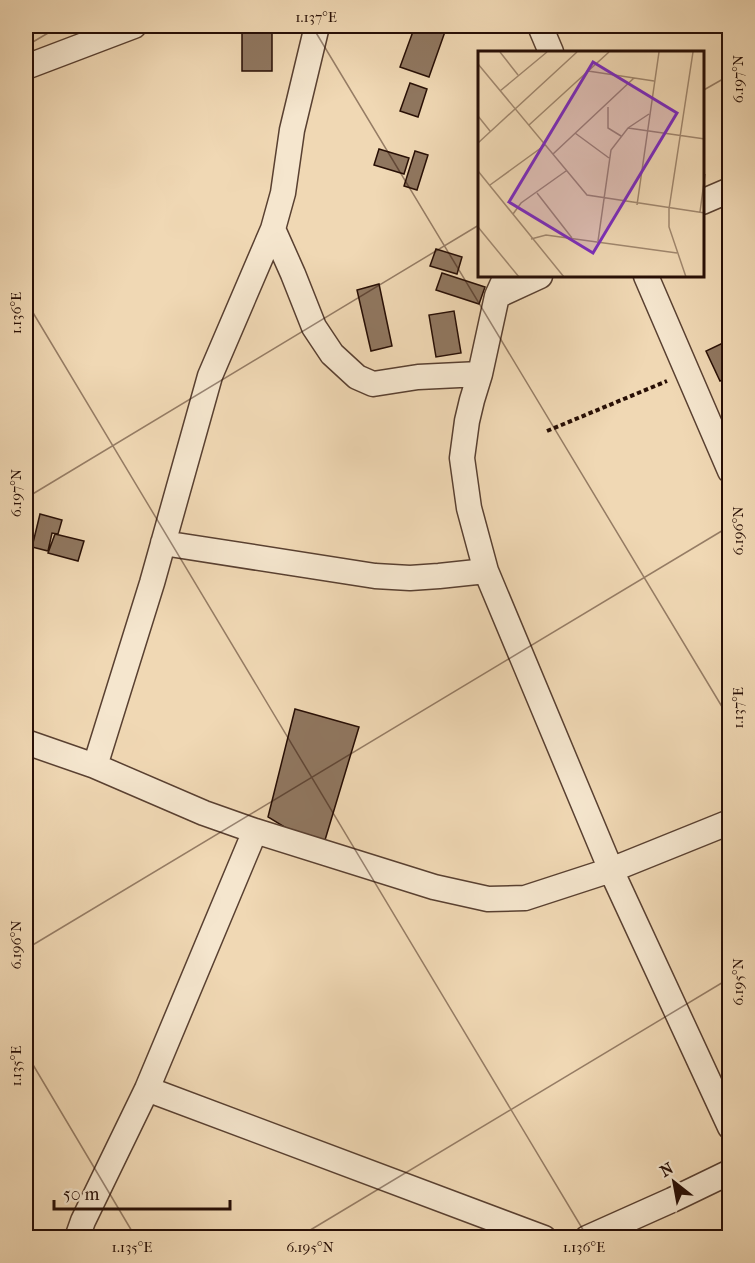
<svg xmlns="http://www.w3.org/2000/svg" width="755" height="1263" font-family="'IM FELL French Canon',serif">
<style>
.building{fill:#907760;stroke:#270e05;stroke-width:1.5}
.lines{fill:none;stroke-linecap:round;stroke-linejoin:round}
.minor-casing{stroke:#594031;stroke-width:27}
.path{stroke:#270e05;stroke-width:4;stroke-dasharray:4.5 3;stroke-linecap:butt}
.minor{stroke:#f5e6ce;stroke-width:24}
.ticks{fill:none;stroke:#270e05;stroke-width:1.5;stroke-opacity:0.45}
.inset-road{fill:none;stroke:#a0876e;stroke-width:1.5}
.view{fill:#7b2cbf;fill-opacity:0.15;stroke:#7b2cbf;stroke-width:3}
.inset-edge{fill:none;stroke:#270e05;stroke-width:3}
.neatline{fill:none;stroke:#270e05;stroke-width:2}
.ticks-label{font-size:15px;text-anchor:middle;fill:#270e05}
</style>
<rect width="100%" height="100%" fill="#f0d8b4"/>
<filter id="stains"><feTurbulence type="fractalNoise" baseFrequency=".00333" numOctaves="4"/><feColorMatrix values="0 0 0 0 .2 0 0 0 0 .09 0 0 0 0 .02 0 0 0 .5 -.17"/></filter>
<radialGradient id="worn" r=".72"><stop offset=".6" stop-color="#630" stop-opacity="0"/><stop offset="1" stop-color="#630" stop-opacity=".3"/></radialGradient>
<!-- building -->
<path class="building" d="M 242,26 L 272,26 L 272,71 L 242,71 Z
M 415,26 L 447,26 L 429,77 L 400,67 Z
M 410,83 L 427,89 L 418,117 L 400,111 Z
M 379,149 L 409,158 L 404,174 L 374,165 Z
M 415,151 L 428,155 L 417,190 L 404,186 Z
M 436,249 L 462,257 L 457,274 L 430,266 Z
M 442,273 L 485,287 L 479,304 L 436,290 Z
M 379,284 L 392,346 L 371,351 L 357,290 Z
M 454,311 L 461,353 L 436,357 L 429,315 Z
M 725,342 L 730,352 L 730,377 L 720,381 L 706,351 Z
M 40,514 L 62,520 L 58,534 L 52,533 L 48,551 L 32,547 Z
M 55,534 L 84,541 L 78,561 L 48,553 Z
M 295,709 L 359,727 L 322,850 L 268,817 Z"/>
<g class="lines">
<!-- minor casing -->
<g class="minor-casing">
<path id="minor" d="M 540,26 L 551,52
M 26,67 L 134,26
M 702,202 L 730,190
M 273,229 L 293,274 L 314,327 L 332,354 L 357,377 L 373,384 L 418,377 L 480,374
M 506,276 L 497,296 L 480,374 L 472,400 L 467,421 L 462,458 L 469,508 L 486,571 L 611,870 L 730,1127
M 646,276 L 730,471
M 497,296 L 540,276
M 163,543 L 375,576 L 410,578 L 439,576 L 486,571
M 26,742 L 95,766 L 204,813 L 255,831 L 434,887 L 488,899 L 525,898 L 611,870 L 730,822
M 95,766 L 152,583 L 210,376 L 273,229 L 283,193 L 292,130 L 317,26
M 147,1089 L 544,1238
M 77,1238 L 83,1221 L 147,1089 L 255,831
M 587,1238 L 672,1200 L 730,1172"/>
</g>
<!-- path -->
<path class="path" d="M 547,431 L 667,381"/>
<!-- minor -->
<use href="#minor" class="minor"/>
</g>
<!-- ticks -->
<path class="ticks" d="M 312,26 L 730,720M 26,46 L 60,26M 702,91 L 730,75M 26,301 L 588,1238M 26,498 L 479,225M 26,949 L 730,526M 26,1053 L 136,1238M 297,1238 L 730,978"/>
<!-- overview -->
<g transform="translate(478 51)">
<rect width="226" height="226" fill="#f0d8b4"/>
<path class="inset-road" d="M 22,1 L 40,24M 0,13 L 109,144 L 227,162M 110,20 L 176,30M 22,40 L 69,1M 130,56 L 130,77 L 143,85M 0,65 L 12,80M 51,74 L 131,1M 150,77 L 227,88M 97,82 L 131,107M 0,92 L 99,1M 75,103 L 156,27M 0,120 L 86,226M 12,134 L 67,94M 59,142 L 94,187M 159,154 L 181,1M 222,161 L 227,123M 35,163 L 43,152 L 88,120M 0,176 L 41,226M 53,188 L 68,184 L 199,202M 120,190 L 133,99 L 150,77 L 171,63M 208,226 L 191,176 L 191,158 L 215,1"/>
<path class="view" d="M 115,11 L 199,62 L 115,202 L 31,151 Z"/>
<rect width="226" height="226" class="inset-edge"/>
</g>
<!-- margin -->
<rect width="755" height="1263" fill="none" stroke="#f0d8b4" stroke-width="66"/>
<!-- north arrow -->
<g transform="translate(674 1182) rotate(329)" stroke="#f5e6ce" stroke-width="4.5" paint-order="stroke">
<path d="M0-4.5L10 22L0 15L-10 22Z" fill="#270e05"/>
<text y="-9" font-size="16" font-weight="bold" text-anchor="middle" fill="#270e05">N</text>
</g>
<!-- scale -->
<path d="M54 1200v9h176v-9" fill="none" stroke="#270e05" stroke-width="3"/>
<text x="63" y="1200" font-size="18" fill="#270e05" stroke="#f5e6ce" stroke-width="4.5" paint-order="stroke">50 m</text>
<rect x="33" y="33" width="689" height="1197" class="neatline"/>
<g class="ticks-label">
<text x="316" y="22">1.137°E</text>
<text transform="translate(738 79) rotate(-90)" y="5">6.197°N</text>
<text transform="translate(16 313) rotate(-90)" y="5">1.136°E</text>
<text transform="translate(16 493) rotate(-90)" y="5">6.197°N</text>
<text transform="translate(738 531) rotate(-90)" y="5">6.196°N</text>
<text transform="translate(738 708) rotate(-90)" y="5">1.137°E</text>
<text transform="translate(16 945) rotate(-90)" y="5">6.196°N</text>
<text transform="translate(738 982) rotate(-90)" y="5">6.195°N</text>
<text transform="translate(16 1066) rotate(-90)" y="5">1.135°E</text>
<text x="132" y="1252">1.135°E</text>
<text x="310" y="1252">6.195°N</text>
<text x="584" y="1252">1.136°E</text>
</g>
<rect width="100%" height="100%" filter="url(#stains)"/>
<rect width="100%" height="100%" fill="url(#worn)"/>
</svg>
